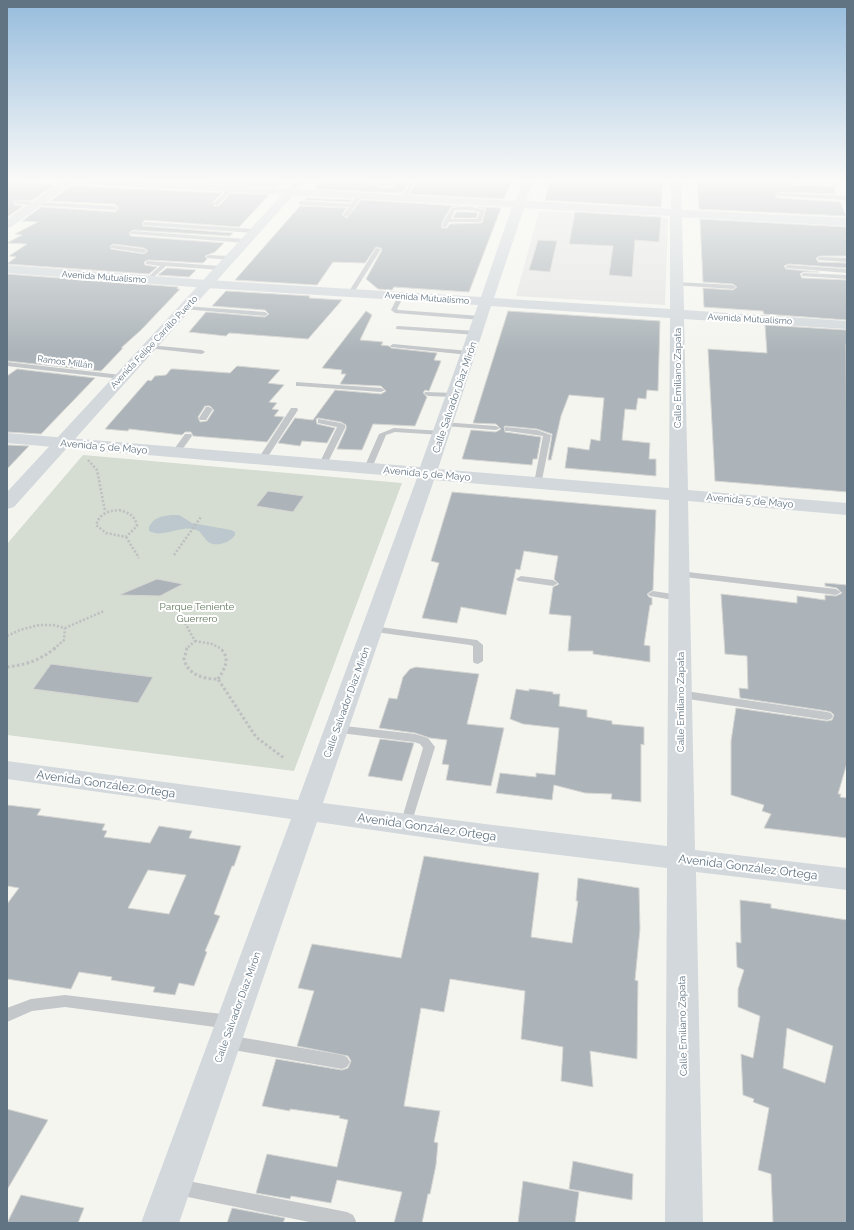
<svg xmlns="http://www.w3.org/2000/svg" width="854" height="1230" font-family="Raleway,sans-serif">
<style>
.built{fill:#e5e6e4}
.green{fill:#d5dcd1}
.water{fill:#bcc8cd}
.building{fill:#acb4b9;stroke:#d6d6d3;fill-rule:evenodd}
.lines{fill:none;stroke-linecap:round;stroke-linejoin:round}
.path-far1{stroke:#bdbfc1;stroke-width:2.5;stroke-dasharray:2 2;stroke-linecap:butt}
.path{stroke:#bdbfc1;stroke-width:3;stroke-dasharray:2.5 2.5;stroke-linecap:butt}
.lane{fill:#c3c7ca;fill-rule:evenodd}
.secondary{fill:#d2d8dc;fill-rule:evenodd}
.primary{fill:#d2d8dc;fill-rule:evenodd}
.labels{text-anchor:middle;stroke-width:4;stroke-linejoin:round;paint-order:stroke}
.far-street-label{font-size:9px;fill:#617483;stroke:#fff}
.street-label{font-size:10px;fill:#617483;stroke:#fff}
.park-label{font-size:10px;fill:#657a60;stroke:#fff}
.near-street-label{font-size:12px;fill:#617483;stroke:#fff}
</style>
<rect width="100%" height="100%" fill="#f5f5f0"/>
<!-- built -->
<path class="built" d="M 539,211 L 668,218 L 665,305 L 516,296 Z"/>
<!-- green -->
<path class="green" d="M 83,455 L 402,483 L 294,771 L 7,735 L 7,544 Z"/>
<!-- water -->
<path class="water" d="M 172,515 L 179,515 L 192,523 L 231,530 L 235,532 L 235,535 C 230,543 215,548 207,541 C 204,538 202,534 199,531 C 194,529 189,528 183,529 C 172,530 160,537 149,531 L 149,527 C 154,517 162,516 172,515 Z"/>
<!-- building -->
<path class="building" d="M 190,181 L 283,181 L 277,187 L 189,182 Z
M 322,181 L 367,181 L 367,184 L 384,188 L 393,187 L 400,181 L 410,181 L 402,193 L 315,189 Z
M 417,181 L 512,181 L 504,199 L 409,194 Z
M 550,181 L 663,181 L 661,207 L 545,200 Z
M 697,181 L 791,181 L 793,185 L 835,187 L 835,194 L 779,192 L 775,195 L 777,198 L 840,202 L 846,216 L 699,209 Z
M 7,182 L 55,185 L 32,200 L 14,201 L 14,205 L 23,206 L 7,217 Z
M 71,186 L 222,193 L 213,202 L 214,206 L 219,206 L 231,193 L 269,195 L 239,227 L 145,220 L 142,223 L 143,226 L 233,233 L 230,236 L 133,230 L 129,233 L 131,236 L 224,243 L 215,252 L 205,256 L 207,259 L 203,263 L 148,260 L 144,262 L 145,265 L 157,267 L 149,274 L 7,264 L 16,257 L 9,256 L 27,244 L 7,243 L 22,235 L 15,234 L 38,222 L 22,221 L 41,207 L 115,212 L 119,208 L 115,204 L 50,201 ZM 113,244 L 144,248 L 148,251 L 144,254 L 111,249 L 110,246 Z
M 307,198 L 352,200 L 350,202 L 305,200 Z
M 361,200 L 459,206 L 451,207 L 443,220 L 441,227 L 442,228 L 447,228 L 450,224 L 482,223 L 486,209 L 477,207 L 501,208 L 469,292 L 394,287 L 392,290 L 378,289 L 366,279 L 382,250 L 381,248 L 376,247 L 365,263 L 333,262 L 317,285 L 235,280 L 300,206 L 346,208 L 342,215 L 347,218 Z
M 456,212 L 468,212 L 478,213 L 476,218 L 453,218 Z
M 575,212 L 661,217 L 659,242 L 635,240 L 632,277 L 609,275 L 613,246 L 569,244 Z
M 700,219 L 847,227 L 847,256 L 820,256 L 816,258 L 818,262 L 847,263 L 847,268 L 788,264 L 784,266 L 786,269 L 819,272 L 803,272 L 800,274 L 802,278 L 847,280 L 847,320 L 764,314 L 763,311 L 704,307 L 703,288 L 733,290 L 737,287 L 733,284 L 703,282 Z
M 538,240 L 557,241 L 550,272 L 529,270 Z
M 167,268 L 196,270 L 189,277 L 158,275 Z
M 7,274 L 178,287 L 177,289 L 180,289 L 141,330 L 121,348 L 123,348 L 101,371 L 7,361 Z
M 226,291 L 310,296 L 309,298 L 342,300 L 308,339 L 229,333 L 226,336 L 189,332 L 206,312 L 265,317 L 269,314 L 265,310 L 212,306 Z
M 366,311 L 372,315 L 360,340 L 383,342 L 381,345 L 389,346 L 391,348 L 437,353 L 434,360 L 441,361 L 429,391 L 425,390 L 423,393 L 427,397 L 415,426 L 373,424 L 362,450 L 337,449 L 346,429 L 346,425 L 341,422 L 318,418 L 316,419 L 317,424 L 335,428 L 327,443 L 302,441 L 300,446 L 278,443 L 295,418 L 313,420 L 335,390 L 381,394 L 386,391 L 381,386 L 340,384 L 346,374 L 341,374 L 342,370 L 322,368 Z
M 508,311 L 660,321 L 658,391 L 647,390 L 646,399 L 638,398 L 636,410 L 625,409 L 622,440 L 650,443 L 649,459 L 656,459 L 656,476 L 565,468 L 568,447 L 589,450 L 591,439 L 600,441 L 604,398 L 569,395 L 561,416 L 551,460 L 548,460 L 552,435 L 552,434 L 537,429 L 505,426 L 504,427 L 505,432 L 541,437 L 537,459 L 533,459 L 532,465 L 462,459 L 471,430 L 496,432 L 501,429 L 496,424 L 473,423 Z
M 765,325 L 847,330 L 847,344 L 846,344 L 847,492 L 715,481 L 708,349 L 767,353 Z
M 237,366 L 280,370 L 268,383 L 284,385 L 269,402 L 277,403 L 272,409 L 279,410 L 274,416 L 284,417 L 267,442 L 193,436 L 191,432 L 185,432 L 182,435 L 129,429 L 128,431 L 105,429 L 148,380 L 151,381 L 155,376 L 166,375 L 171,369 L 175,369 L 230,373 ZM 205,406 L 210,406 L 214,410 L 207,421 L 200,422 L 198,417 Z
M 17,369 L 95,378 L 41,434 L 7,432 L 7,376 Z
M 7,445 L 29,446 L 7,469 Z
M 268,491 L 304,496 L 293,512 L 256,506 Z
M 452,492 L 656,510 L 653,590 L 647,594 L 649,597 L 652,598 L 652,605 L 650,605 L 644,645 L 650,646 L 650,662 L 593,654 L 593,651 L 568,651 L 571,616 L 549,614 L 553,587 L 559,584 L 554,579 L 558,556 L 524,551 L 520,570 L 516,569 L 506,615 L 461,607 L 457,623 L 422,618 L 439,563 L 431,561 Z
M 157,579 L 183,584 L 160,596 L 119,595 Z
M 825,583 L 847,585 L 847,763 L 838,794 L 841,794 L 840,797 L 847,798 L 847,838 L 764,828 L 771,814 L 762,811 L 764,805 L 731,795 L 731,741 L 736,708 L 827,721 L 832,720 L 834,715 L 831,712 L 827,711 L 740,698 L 739,688 L 748,689 L 747,656 L 725,654 L 721,594 L 797,603 L 797,596 L 825,600 L 825,595 L 836,596 L 842,593 L 837,588 L 825,586 Z
M 51,664 L 97,670 L 153,677 L 138,703 L 33,689 Z
M 416,667 L 479,674 L 467,724 L 504,728 L 491,786 L 446,780 L 449,765 L 442,764 L 447,740 L 430,738 L 415,733 L 379,728 L 389,698 L 397,699 L 403,677 L 410,669 Z
M 516,689 L 529,691 L 529,689 L 553,692 L 553,694 L 560,694 L 559,706 L 587,710 L 587,717 L 612,721 L 612,724 L 644,727 L 644,745 L 641,744 L 641,802 L 611,799 L 612,794 L 585,793 L 554,785 L 552,800 L 496,793 L 500,773 L 536,777 L 536,773 L 555,775 L 559,728 L 523,724 L 510,719 Z
M 380,739 L 414,743 L 402,781 L 368,776 Z
M 7,805 L 41,809 L 37,815 L 105,824 L 102,830 L 107,831 L 104,837 L 150,843 L 159,826 L 192,831 L 189,838 L 241,846 L 234,866 L 232,866 L 214,914 L 220,916 L 205,951 L 207,952 L 194,986 L 179,983 L 175,995 L 153,992 L 155,987 L 111,980 L 112,977 L 79,972 L 71,989 L 7,979 L 7,904 L 19,888 L 7,886 ZM 148,870 L 186,875 L 169,914 L 128,908 Z
M 424,856 L 539,873 L 531,937 L 572,943 L 578,901 L 576,901 L 578,878 L 639,888 L 640,929 L 635,980 L 638,981 L 637,1059 L 590,1051 L 593,1087 L 561,1081 L 563,1047 L 521,1039 L 525,991 L 450,979 L 444,1012 L 421,1008 L 404,1106 L 440,1111 L 434,1142 L 438,1143 L 436,1165 L 430,1194 L 428,1194 L 422,1223 L 394,1223 L 402,1192 L 337,1180 L 331,1203 L 291,1196 L 290,1199 L 256,1193 L 267,1154 L 337,1167 L 348,1120 L 339,1118 L 340,1116 L 290,1109 L 290,1111 L 262,1106 L 276,1059 L 342,1070 L 348,1068 L 351,1061 L 348,1056 L 297,1046 L 314,991 L 298,988 L 312,944 L 401,958 Z
M 740,900 L 771,904 L 771,908 L 847,920 L 847,1223 L 773,1223 L 771,1174 L 758,1170 L 769,1108 L 753,1102 L 754,1099 L 743,1095 L 741,1054 L 753,1058 L 760,1016 L 738,1007 L 738,989 L 744,970 L 737,967 L 736,942 L 741,943 ZM 787,1028 L 833,1046 L 825,1083 L 783,1068 Z
M 7,1109 L 48,1120 L 7,1190 Z
M 573,1161 L 633,1174 L 632,1200 L 569,1189 Z
M 523,1181 L 579,1192 L 575,1223 L 518,1223 Z
M 21,1195 L 84,1208 L 78,1223 L 7,1223 Z
M 232,1208 L 285,1218 L 283,1223 L 227,1223 Z"/>
<g class="lines">
<!-- path-far1 -->
<path class="path-far1" d="M 88,460 L 97,470 L 105,511
M 119,510 C 129,513 135,515 137,526 L 126,537 L 106,533 L 96,525 C 100,513 108,511 119,510 Z
M 126,537 L 139,558
M 174,555 L 201,517
M 181,616 L 195,641 L 186,649
M 7,636 L 20,630 L 39,625 L 53,625 L 65,628 L 104,611
M 195,641 L 212,644 L 222,649
M 54,649 L 64,640 L 65,628"/>
<!-- path -->
<path class="path" d="M 187,648 L 184,659 C 188,675 203,679 218,679 L 256,737 L 284,758
M 7,667 C 25,665 41,660 55,648
M 218,679 C 225,669 231,658 220,648"/>
<!-- lane -->
<path class="lane" d="M 368,181 L 384,183 L 399,181 C 391,189 378,187 368,183 Z
M 412,181 L 416,181 L 404,199 L 400,199 Z
M 229,188 L 233,189 L 218,205 L 214,205 L 214,203 Z
M 779,193 L 847,196 L 847,200 L 777,196 L 776,195 Z
M 357,195 L 362,196 L 348,216 L 346,217 L 343,215 L 349,207 L 301,205 L 298,203 L 301,201 L 351,204 Z
M 17,201 L 115,206 L 118,208 L 115,210 L 15,204 L 15,202 Z
M 468,206 L 485,210 L 481,222 L 449,222 L 446,227 L 442,227 L 444,220 L 452,208 ZM 455,210 L 468,210 L 480,212 L 477,219 L 451,219 Z
M 145,222 L 254,229 L 257,231 L 254,233 L 143,225 L 143,223 Z
M 133,231 L 246,239 L 249,241 L 246,243 L 131,234 L 130,233 Z
M 113,245 L 144,249 L 147,251 L 144,253 L 111,248 L 111,246 Z
M 376,248 L 381,249 L 353,294 L 349,294 L 348,293 Z
M 209,255 L 230,256 L 233,258 L 230,260 L 207,258 L 206,257 Z
M 820,257 L 847,258 L 847,262 L 818,260 L 818,258 Z
M 148,261 L 221,266 L 224,268 L 221,270 L 166,266 L 148,282 L 145,280 L 146,279 L 160,266 L 146,264 L 146,262 Z
M 788,265 L 847,269 L 847,273 L 786,268 L 786,266 Z
M 804,273 L 847,275 L 847,279 L 802,276 L 802,274 Z
M 676,282 L 733,285 L 736,287 L 733,289 L 674,285 L 673,284 Z
M 401,294 L 404,296 L 397,309 L 399,310 L 481,316 L 484,318 L 481,320 L 395,313 L 391,310 L 398,296 Z
M 185,306 L 265,312 L 268,314 L 265,316 L 183,309 L 182,308 Z
M 398,326 L 476,331 L 479,333 L 476,335 L 396,329 L 396,327 Z
M 393,344 L 469,351 L 472,353 L 469,355 L 391,347 L 390,346 Z
M 149,345 L 202,350 L 205,352 L 202,354 L 147,348 L 146,347 Z
M 7,362 L 121,375 L 125,377 L 121,379 L 7,366 Z
M 296,382 L 381,388 L 385,390 L 381,392 L 299,386 L 296,386 Z
M 425,392 L 455,393 L 459,395 L 455,397 L 428,396 L 424,394 Z
M 206,407 L 209,407 L 213,409 L 206,420 L 200,420 L 199,418 Z
M 291,408 L 297,408 L 298,410 L 265,461 L 259,461 L 258,459 Z
M 318,419 L 341,423 L 345,425 L 345,428 L 327,464 L 323,466 L 319,464 L 337,427 L 318,423 Z
M 442,422 L 496,426 L 500,428 L 496,430 L 445,426 L 441,424 Z
M 505,427 L 537,430 L 551,435 L 541,485 L 535,485 L 534,483 L 543,436 L 508,431 L 505,431 Z
M 394,428 L 442,431 L 446,433 L 442,435 L 395,432 L 386,435 L 372,468 L 368,470 L 365,470 L 364,468 L 379,434 Z
M 185,434 L 191,434 L 192,436 L 179,454 L 173,454 L 172,452 Z
M 679,571 L 836,589 L 841,592 L 836,595 L 676,576 L 674,574 Z
M 521,576 L 553,580 L 558,583 L 553,586 L 518,581 L 516,579 Z
M 653,591 L 679,595 L 684,598 L 679,601 L 650,596 L 648,594 Z
M 372,626 L 477,640 L 483,645 L 483,661 L 478,664 L 474,663 L 473,661 L 473,646 L 470,645 L 368,631 L 367,629 L 368,627 Z
M 679,690 L 827,712 L 831,713 L 833,716 L 831,719 L 827,720 L 675,697 L 674,694 L 675,691 Z
M 336,725 L 415,734 L 428,738 L 435,747 L 410,828 L 406,830 L 402,828 L 400,825 L 423,748 L 420,744 L 414,742 L 332,732 L 330,729 L 332,726 Z
M 65,995 L 230,1015 L 235,1017 L 237,1022 L 235,1027 L 230,1029 L 65,1007 L 32,1011 L 7,1022 L 7,1008 L 31,999 Z
M 228,1035 L 342,1055 L 347,1057 L 350,1062 L 347,1067 L 342,1069 L 228,1049 L 223,1047 L 220,1042 L 223,1037 Z
M 178,1179 L 347,1212 L 353,1215 L 356,1221 L 355,1223 L 314,1223 L 178,1195 L 172,1193 L 170,1187 L 172,1181 Z"/>
<!-- secondary -->
<path class="secondary" d="M 78,181 L 140,181 L 515,201 L 524,181 L 534,181 L 526,201 L 671,209 L 671,181 L 681,181 L 682,210 L 847,218 L 847,226 L 682,217 L 684,310 L 847,321 L 847,329 L 684,319 L 688,490 L 847,503 L 847,515 L 688,501 L 695,850 L 847,868 L 847,890 L 696,872 L 703,1223 L 665,1223 L 667,868 L 485,846 L 317,822 L 179,1223 L 141,1223 L 291,819 L 7,779 L 7,761 L 298,800 L 417,478 L 7,443 L 7,433 L 420,467 L 478,305 L 207,288 L 7,273 L 7,265 L 207,280 L 481,297 L 512,207 L 83,184 L 79,183 ZM 524,208 L 670,216 L 670,309 L 494,298 ZM 491,306 L 670,318 L 669,488 L 438,469 ZM 434,480 L 669,500 L 667,846 L 485,824 L 323,803 Z"/>
<!-- primary -->
<path class="primary" d="M 63,181 L 75,181 L 11,227 L 7,228 L 7,219 Z
M 295,181 L 306,181 L 14,507 L 7,509 L 7,492 Z"/>
</g>
<!-- sky -->
<linearGradient id="sky" x2="0" y2="1"><stop stop-color="#96bcdd"/><stop offset="0.51" stop-color="#fafaf8"/><stop offset="1" stop-color="#fafaf8" stop-opacity="0"/></linearGradient>
<rect width="854" height="353" fill="url(#sky)"/>
<g class="labels">
<!-- far-street labels -->
<g class="far-street-label">
<text transform="translate(104 277) rotate(4)" y="3">Avenida Mutualismo</text>
<text transform="translate(427 298) rotate(4)" y="3">Avenida Mutualismo</text>
<text transform="translate(750 319) rotate(3)" y="3">Avenida Mutualismo</text>
<text transform="translate(154 342) rotate(-47)" y="3">Avenida Felipe Carrillo Puerto</text>
<text transform="translate(65 362) rotate(7)" y="3">Ramos Millán</text>
</g>
<!-- street labels -->
<g class="street-label">
<text transform="translate(677 378) rotate(-90)" y="4">Calle Emiliano Zapata</text>
<text transform="translate(454 397) rotate(-71)" y="4">Calle Salvador Díaz Mirón</text>
<text transform="translate(104 446) rotate(5)" y="4">Avenida 5 de Mayo</text>
<text transform="translate(427 473) rotate(5)" y="4">Avenida 5 de Mayo</text>
<text transform="translate(750 500) rotate(5)" y="4">Avenida 5 de Mayo</text>
<text transform="translate(346 702) rotate(-70)" y="4">Calle Salvador Díaz Mirón</text>
<text transform="translate(680 702) rotate(-90)" y="4">Calle Emiliano Zapata</text>
<text transform="translate(237 1007) rotate(-70)" y="4">Calle Salvador Díaz Mirón</text>
<text transform="translate(682 1026) rotate(-91)" y="4">Calle Emiliano Zapata</text>
</g>
<!-- park labels -->
<g class="park-label">
<text x="197" y="610">Parque Teniente<tspan x="197" dy="12">Guerrero</tspan></text>
</g>
<!-- near-street labels -->
<g class="near-street-label">
<text transform="translate(106 784) rotate(8)" y="4">Avenida González Ortega</text>
<text transform="translate(427 827) rotate(8)" y="4">Avenida González Ortega</text>
<text transform="translate(748 867) rotate(7)" y="4">Avenida González Ortega</text>
</g>
</g>
<!-- border -->
<rect width="854" height="1230" fill="none" stroke="#617483" stroke-width="16"/>
</svg>
